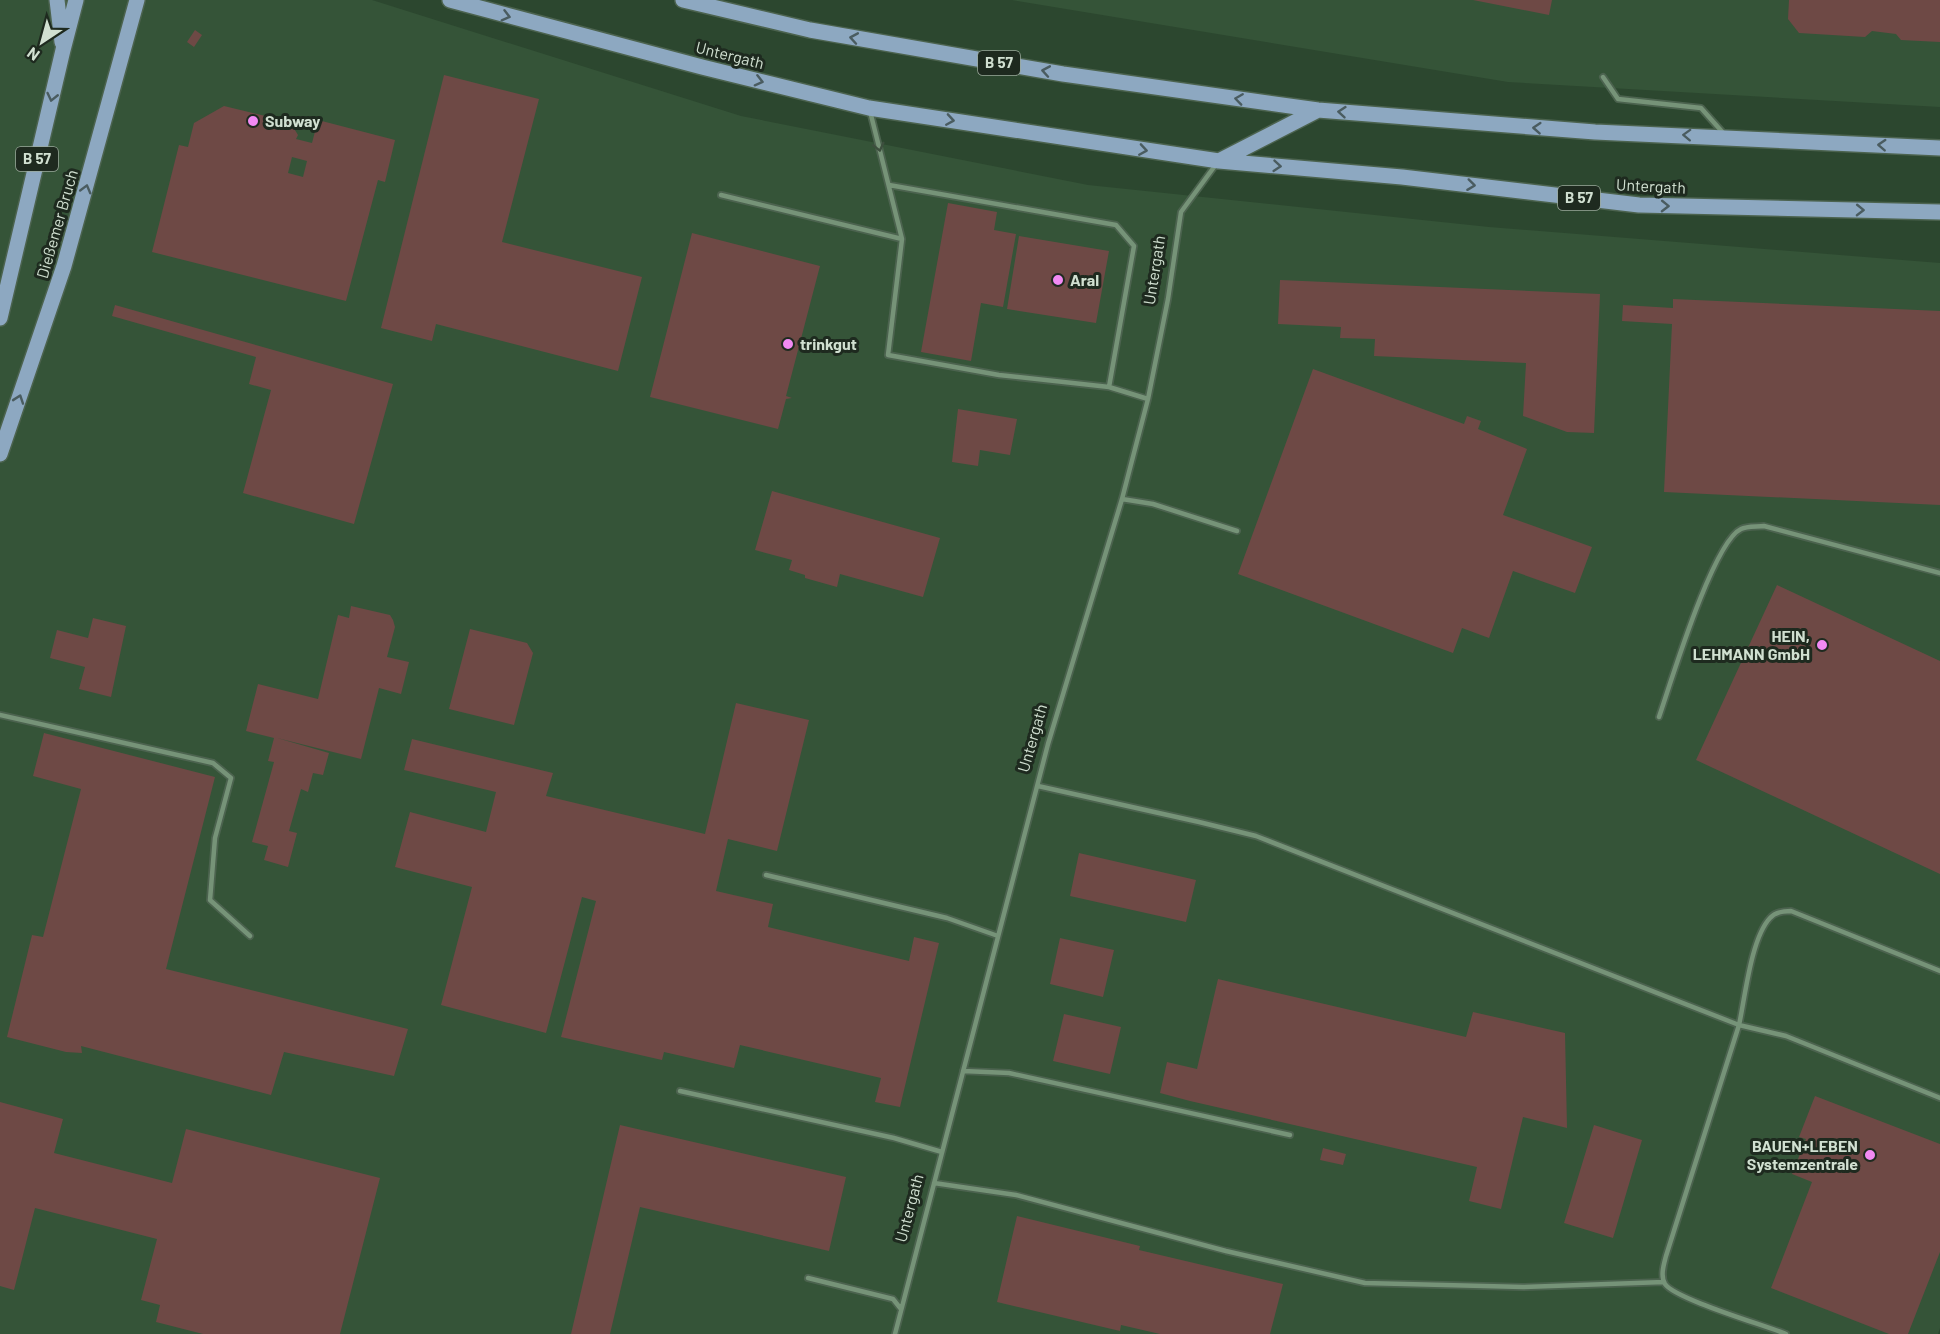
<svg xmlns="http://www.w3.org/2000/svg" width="1940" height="1334" font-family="Barlow,sans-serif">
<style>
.built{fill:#355438}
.building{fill:#6e4945;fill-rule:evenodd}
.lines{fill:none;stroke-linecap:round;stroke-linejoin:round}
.lane-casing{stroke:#4c634f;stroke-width:8}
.primary-casing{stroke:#4c634f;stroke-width:18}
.lane{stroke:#769378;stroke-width:4.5}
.primary{stroke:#8da8c1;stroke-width:15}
.oneway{stroke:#4a5c60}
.oneway2{stroke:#3d4f3e}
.poi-dot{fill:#f28af3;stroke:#1e2a1f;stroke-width:2}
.labels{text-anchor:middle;stroke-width:6;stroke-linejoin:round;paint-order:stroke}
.shield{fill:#1e2a1f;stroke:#9ba99c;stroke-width:1.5}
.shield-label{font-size:15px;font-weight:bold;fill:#d1e0d1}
.street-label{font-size:16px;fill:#d1e0d1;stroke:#1e2a1f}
.poi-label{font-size:16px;font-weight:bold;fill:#d1e0d1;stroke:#1e2a1f;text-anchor:start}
</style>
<rect width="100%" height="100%" fill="#2c472f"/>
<!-- built -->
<path class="built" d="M 0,0 L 372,0 L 741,116 L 1088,185 L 1489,227 L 1940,263 L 1940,1328 L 1938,1334 L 0,1334 Z
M 1012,0 L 1940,0 L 1940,107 L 1508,82 Z"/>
<!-- building -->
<path class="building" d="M 1473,0 L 1552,0 L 1549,15 Z
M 1789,0 L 1940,0 L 1940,42 L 1901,40 L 1896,34 L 1872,31 L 1865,37 L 1799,33 L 1788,19 Z
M 195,30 L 202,35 L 194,47 L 187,42 Z
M 444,75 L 539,99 L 502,242 L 642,277 L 618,371 L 436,324 L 432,341 L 381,328 Z
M 224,106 L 290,122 L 298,135 L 296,139 L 312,143 L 318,120 L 395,140 L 385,182 L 378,180 L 346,301 L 152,252 L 179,145 L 188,147 L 194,123 ZM 292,157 L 307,161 L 303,177 L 288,173 Z
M 948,203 L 997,212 L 994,230 L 1016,234 L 1003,307 L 981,303 L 971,361 L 921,352 Z
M 692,233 L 820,266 L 786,396 L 792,398 L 786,399 L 778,429 L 650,397 Z
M 1019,236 L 1109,251 L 1096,323 L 1007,309 Z
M 1280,280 L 1600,294 L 1594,433 L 1567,432 L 1523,416 L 1526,363 L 1374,356 L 1375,339 L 1340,338 L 1341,327 L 1278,324 Z
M 1673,299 L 1940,311 L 1940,505 L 1664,492 L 1672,324 L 1622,321 L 1623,305 L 1673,308 Z
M 115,305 L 393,384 L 354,524 L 243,493 L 271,390 L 249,384 L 256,357 L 112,316 Z
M 1313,369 L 1464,424 L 1467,416 L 1481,421 L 1478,429 L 1527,449 L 1503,515 L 1592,547 L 1575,593 L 1513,571 L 1489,638 L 1462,628 L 1453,653 L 1238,574 Z
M 958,409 L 1017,419 L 1010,455 L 980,450 L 978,466 L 952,462 Z
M 772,491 L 940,538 L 923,597 L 840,574 L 837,587 L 805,578 L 805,575 L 789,570 L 792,560 L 755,550 Z
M 1777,585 L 1940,661 L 1940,874 L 1696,760 Z
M 351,606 L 390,615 L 393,620 L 395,627 L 387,657 L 409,662 L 401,694 L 379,688 L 361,759 L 277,738 L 329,753 L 323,775 L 313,773 L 308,792 L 301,789 L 289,831 L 297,833 L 288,867 L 264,860 L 268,846 L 252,842 L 274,762 L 268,761 L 274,738 L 246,731 L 258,684 L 318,699 L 338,615 L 349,618 Z
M 93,618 L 126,626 L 111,697 L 79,689 L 85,667 L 50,658 L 57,630 L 88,638 Z
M 470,629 L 527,643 L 533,653 L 514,725 L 449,709 Z
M 736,703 L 809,720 L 777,851 L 728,839 L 716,891 L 773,904 L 768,927 L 909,961 L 914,937 L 939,943 L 900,1107 L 875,1102 L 881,1078 L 740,1045 L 734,1068 L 664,1052 L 662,1060 L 561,1037 L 596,901 L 582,897 L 546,1033 L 441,1005 L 472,887 L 395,867 L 410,812 L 486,832 L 496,792 L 404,770 L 412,739 L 553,773 L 546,796 L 705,834 Z
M 44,733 L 215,777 L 166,969 L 408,1029 L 394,1076 L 284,1052 L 271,1095 L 81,1046 L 82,1053 L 66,1052 L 7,1037 L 32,935 L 43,937 L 81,789 L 33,776 Z
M 1079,853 L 1196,880 L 1186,922 L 1070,896 Z
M 1060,938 L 1114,950 L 1103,997 L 1050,984 Z
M 1218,979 L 1466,1037 L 1473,1012 L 1565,1033 L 1567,1128 L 1523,1117 L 1501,1209 L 1469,1201 L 1477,1167 L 1190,1101 L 1160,1093 L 1167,1062 L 1197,1069 Z
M 1064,1014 L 1121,1027 L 1110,1074 L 1053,1061 Z
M 1815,1096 L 1940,1144 L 1940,1252 L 1908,1334 L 1889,1334 L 1771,1288 L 1812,1182 L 1792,1174 L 1806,1139 L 1799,1137 Z
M 0,1102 L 63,1119 L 54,1153 L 172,1183 L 186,1129 L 380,1178 L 340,1334 L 203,1334 L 156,1322 L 160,1305 L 141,1300 L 157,1239 L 35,1208 L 14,1290 L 0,1286 Z
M 620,1125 L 846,1177 L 829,1251 L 640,1207 L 610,1334 L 571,1334 Z
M 1594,1125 L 1642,1140 L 1613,1238 L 1564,1223 Z
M 1323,1148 L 1346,1154 L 1343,1165 L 1320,1160 Z
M 1017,1216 L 1140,1246 L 1139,1250 L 1283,1284 L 1270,1334 L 1160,1334 L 1121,1325 L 1120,1331 L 997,1302 Z"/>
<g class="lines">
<!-- lane casing -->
<g class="lane-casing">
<path id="lane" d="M 1603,77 L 1618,99 L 1701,108 L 1725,135
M 889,185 L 1116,225 L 1134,246 L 1109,387
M 721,195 L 902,239 L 870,111
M 902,239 L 888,355 L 999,375 L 1109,387 L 1148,399
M 1122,499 L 1153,504 L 1237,531
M 0,715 L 213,763 L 231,778 L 215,838 L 210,900 L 250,936
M 1659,717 C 1671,682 1713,542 1741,529 C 1747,526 1757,527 1764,526 L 1940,573
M 1038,786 L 1199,822 L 1256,836 L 1739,1025 C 1745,998 1751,938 1770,918 C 1775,912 1783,911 1791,911 L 1940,971
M 766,875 L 947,918 L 998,936
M 963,1071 L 1009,1073 L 1290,1135
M 680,1091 L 894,1138 L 942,1152
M 934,1183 L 1016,1195 L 1226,1251 L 1365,1283 L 1523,1287 L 1664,1282
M 808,1278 L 893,1299 L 901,1309
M 895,1334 L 1048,744 L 1122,499 L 1148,399 L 1168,299 L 1181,212 L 1217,163
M 1786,1334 C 1764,1325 1675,1299 1665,1284 C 1660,1276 1664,1264 1666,1256 L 1739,1025 L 1786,1036 L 1940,1098"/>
</g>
<!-- primary casing -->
<g class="primary-casing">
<path id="primary" d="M 57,0 L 62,42
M 450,0 L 702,67 L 869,108 L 1219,161 L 1402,177 L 1639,205 L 1940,212
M 683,0 L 810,30 L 1063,74 L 1318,110 L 1595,132 L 1940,148
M 1219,161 L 1318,110
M 0,318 L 63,50 L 76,0
M 0,454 L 64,266 L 137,0"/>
</g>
<!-- lane -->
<use href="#lane" class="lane"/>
<!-- primary -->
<use href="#primary" class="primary"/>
</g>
<!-- one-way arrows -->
<defs><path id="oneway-chevron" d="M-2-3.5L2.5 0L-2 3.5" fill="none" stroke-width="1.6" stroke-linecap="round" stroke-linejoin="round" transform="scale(1.5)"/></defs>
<g class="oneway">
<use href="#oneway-chevron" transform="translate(506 16) rotate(15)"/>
<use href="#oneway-chevron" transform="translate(854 38) rotate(-170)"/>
<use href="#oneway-chevron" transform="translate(1046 71) rotate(-170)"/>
<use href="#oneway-chevron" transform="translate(759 81) rotate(14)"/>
<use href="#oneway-chevron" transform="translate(52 97) rotate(103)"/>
<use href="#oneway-chevron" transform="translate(1239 99) rotate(-172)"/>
<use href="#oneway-chevron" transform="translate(1342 112) rotate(-175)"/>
<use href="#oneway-chevron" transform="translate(950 120) rotate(9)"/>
<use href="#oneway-chevron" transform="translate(1537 128) rotate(-176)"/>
<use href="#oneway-chevron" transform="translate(1687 135) rotate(-178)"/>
<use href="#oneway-chevron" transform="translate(1882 145) rotate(-177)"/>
<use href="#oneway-chevron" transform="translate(1143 150) rotate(9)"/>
<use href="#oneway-chevron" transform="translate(1277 166) rotate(5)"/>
<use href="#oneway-chevron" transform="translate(1471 185) rotate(7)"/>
<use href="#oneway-chevron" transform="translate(86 189) rotate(-75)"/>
<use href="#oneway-chevron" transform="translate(1665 206) rotate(1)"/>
<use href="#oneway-chevron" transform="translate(1860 210) rotate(1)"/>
<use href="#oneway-chevron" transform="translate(19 399) rotate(-71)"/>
</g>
<use class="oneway2" href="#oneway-chevron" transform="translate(879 147) rotate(76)"/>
<!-- markers -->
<g class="poi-dot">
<circle cx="253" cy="121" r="6"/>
<circle cx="1058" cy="280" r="6"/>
<circle cx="788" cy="344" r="6"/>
<circle cx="1822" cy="645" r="6"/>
<circle cx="1870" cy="1155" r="6"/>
</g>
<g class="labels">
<!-- shield labels -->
<g class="shield">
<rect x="978" y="51" width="42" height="24" rx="4.5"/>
<rect x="16" y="147" width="42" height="24" rx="4.5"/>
<rect x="1558" y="186" width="42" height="24" rx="4.5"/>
</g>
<g class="shield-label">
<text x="999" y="68">B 57</text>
<text x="37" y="164">B 57</text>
<text x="1579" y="203">B 57</text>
</g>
<!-- street labels -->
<g class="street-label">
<text transform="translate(730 55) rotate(14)" y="6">Untergath</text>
<text transform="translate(1651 186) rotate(3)" y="6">Untergath</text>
<text transform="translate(57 224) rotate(-74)" y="6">Dießemer Bruch</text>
<text transform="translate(1154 270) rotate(-81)" y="6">Untergath</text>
<text transform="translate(1032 738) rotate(-74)" y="6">Untergath</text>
<text transform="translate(909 1208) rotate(-75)" y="6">Untergath</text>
</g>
<!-- poi labels -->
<g class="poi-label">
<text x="265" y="127">Subway</text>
<text x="1070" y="286">Aral</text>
<text x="800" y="350">trinkgut</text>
<text x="1810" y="642" text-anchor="end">HEIN,<tspan x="1810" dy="18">LEHMANN GmbH</tspan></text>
<text x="1858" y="1152" text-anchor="end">BAUEN+LEBEN<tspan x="1858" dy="18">Systemzentrale</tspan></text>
</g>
</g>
<!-- north arrow -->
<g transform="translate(42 42) rotate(216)" stroke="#1e2a1f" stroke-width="4.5" paint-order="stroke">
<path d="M0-4.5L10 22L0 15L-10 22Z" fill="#d1e0d1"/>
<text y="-9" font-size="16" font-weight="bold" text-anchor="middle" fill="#d1e0d1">N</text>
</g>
</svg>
